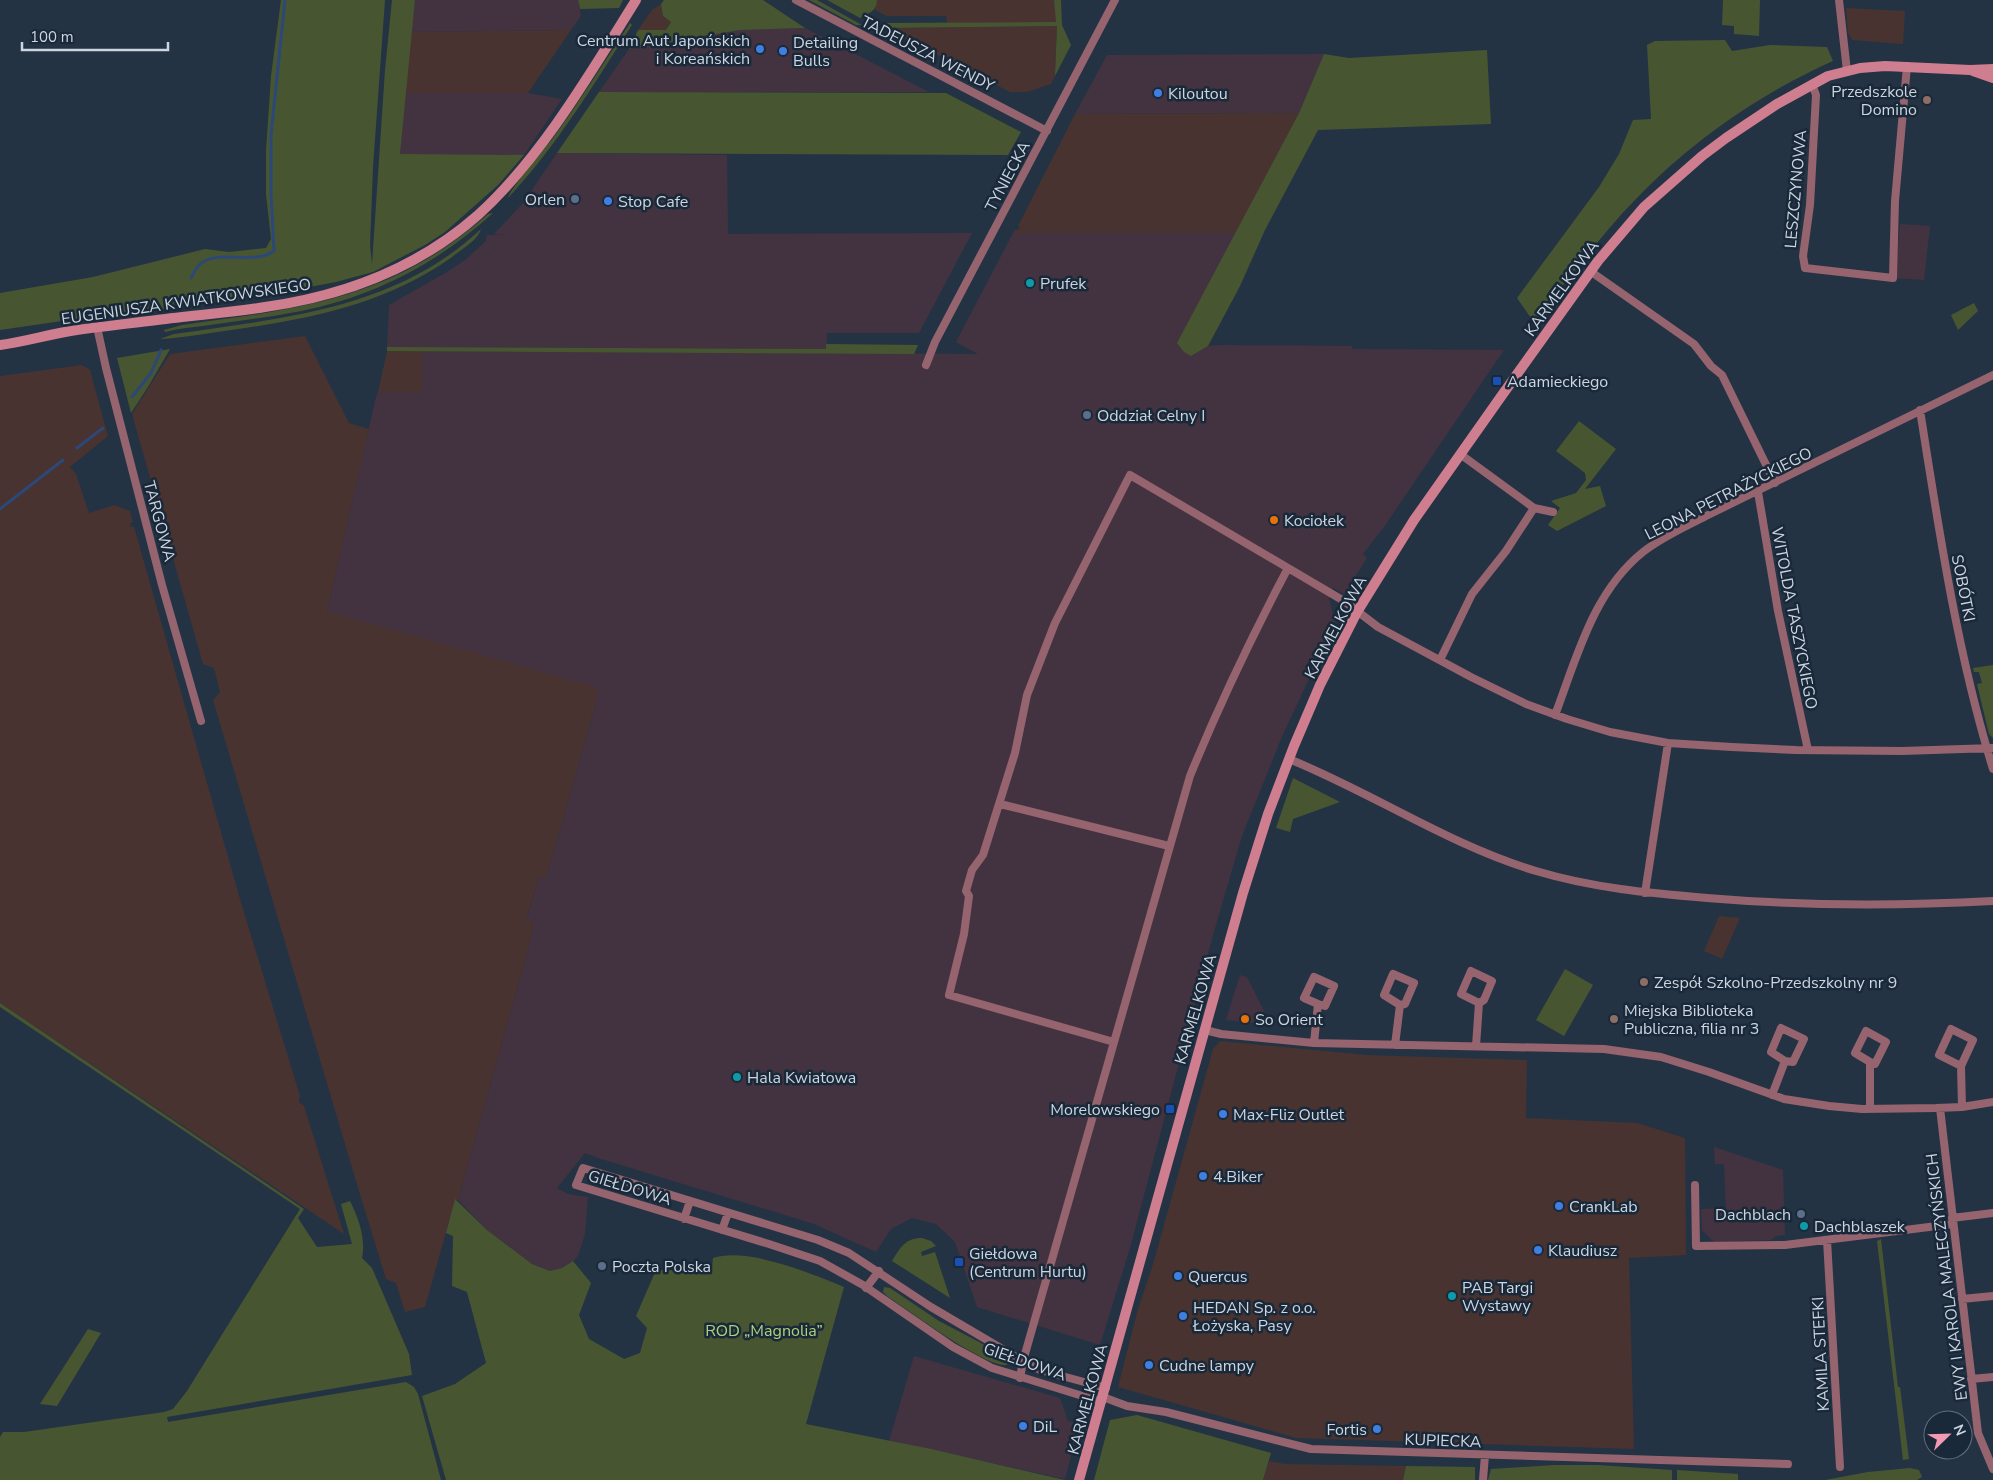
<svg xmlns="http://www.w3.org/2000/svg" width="1993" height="1480" font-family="'Nunito Sans',sans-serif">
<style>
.commercial{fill:#433340}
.industrial{fill:#483330}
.green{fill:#475631}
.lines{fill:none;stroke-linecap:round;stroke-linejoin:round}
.stream{stroke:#2c4879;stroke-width:3}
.street{stroke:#96646e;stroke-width:8}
.secondary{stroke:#cf7e8f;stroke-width:10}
.shop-dot{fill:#3f7fe0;stroke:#192939;stroke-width:2}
.education-dot{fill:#8d6e63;stroke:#192939;stroke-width:2}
.service-dot{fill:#5c6f8a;stroke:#192939;stroke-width:2}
.culture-dot{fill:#0f9aa8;stroke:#192939;stroke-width:2}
.transit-dot{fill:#1a4fb4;stroke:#192939;stroke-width:2}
.food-dot{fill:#e8710a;stroke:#192939;stroke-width:2}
.labels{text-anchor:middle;stroke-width:5;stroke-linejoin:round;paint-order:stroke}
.poi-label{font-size:16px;fill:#ccd5e0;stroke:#192939;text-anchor:start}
.street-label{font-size:16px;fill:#ccd5e0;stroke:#192939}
.park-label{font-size:16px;fill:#aed27c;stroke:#192939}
</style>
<rect width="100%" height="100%" fill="#233344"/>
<!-- commercial -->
<path class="commercial" d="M 415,0 L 578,0 L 581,16 L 571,30 L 411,32 Z
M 805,28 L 929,92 L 599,92 L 629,49 L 740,30 Z
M 1324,54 L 1299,113 L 1075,114 L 1107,55 Z
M 405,93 L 528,93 L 562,99 L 524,155 L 400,155 Z
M 557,153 L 727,155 L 728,234 L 972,233 L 919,333 L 827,333 L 826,349 L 387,347 L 389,305 L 447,272 L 465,260 L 486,241 L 487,235 L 505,235 L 494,234 L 523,203 Z
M 1900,224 L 1930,226 L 1924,280 L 1895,278 Z
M 1013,233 L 1236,233 L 1179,343 L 1191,356 L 1208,346 L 1222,345 L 1352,346 L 1352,349 L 1504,350 L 1386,524 L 1363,554 L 1367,558 L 1344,594 L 1333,588 L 1329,598 L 1335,623 L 1281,739 L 1242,836 L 1213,935 L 1130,1248 L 1100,1345 L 977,1307 L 955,1242 L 936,1224 L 912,1218 L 891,1229 L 876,1252 L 814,1224 L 598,1158 L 585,1153 L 557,1188 L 568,1194 L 588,1197 L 585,1234 L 578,1256 L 573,1261 L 562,1268 L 550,1271 L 532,1264 L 487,1230 L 458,1200 L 526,957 L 534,923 L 526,921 L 539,877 L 546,879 L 596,703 L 327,611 L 376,397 L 378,392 L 422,392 L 422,351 L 978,354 L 956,342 Z
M 1240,975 L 1247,977 L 1271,1025 L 1226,1020 Z
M 1714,1147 L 1783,1170 L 1785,1235 L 1776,1236 L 1771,1240 L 1714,1242 L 1702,1230 L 1701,1209 L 1726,1208 L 1724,1164 L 1715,1164 Z
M 914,1356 L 1060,1398 L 1068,1421 L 1079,1424 L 1065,1479 L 889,1441 Z"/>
<!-- industrial -->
<path class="industrial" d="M 877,0 L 1054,0 L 1057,22 L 947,23 L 946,16 L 887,16 L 875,10 Z
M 661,4 L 663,16 L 671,22 L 666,30 L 638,30 L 652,10 Z
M 1846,8 L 1905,11 L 1903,44 L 1852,40 L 1848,33 Z
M 1057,26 L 1055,76 L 1051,84 L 1027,92 L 1010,92 L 885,28 Z
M 571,30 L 528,93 L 405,93 L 411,32 Z
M 1299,113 L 1236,233 L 1013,233 L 1015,230 L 1018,230 L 1020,227 L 1018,226 L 1075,114 Z
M 305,336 L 349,423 L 369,429 L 327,611 L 598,688 L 595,699 L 596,703 L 546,879 L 539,877 L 526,920 L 534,923 L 526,957 L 458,1200 L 455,1200 L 425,1307 L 405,1312 L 396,1283 L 386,1279 L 359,1191 L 213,700 L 220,692 L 214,668 L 203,664 L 132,414 L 170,354 Z
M 387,351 L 422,351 L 422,393 L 378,392 Z
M 82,365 L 90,370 L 108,436 L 70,467 L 76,474 L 89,513 L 114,505 L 130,511 L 133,522 L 130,523 L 131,527 L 134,527 L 242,906 L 300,1096 L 299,1099 L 299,1102 L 304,1106 L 344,1234 L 0,1003 L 0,376 Z
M 1719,916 L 1740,918 L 1722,959 L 1704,951 Z
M 1220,1041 L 1367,1055 L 1527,1060 L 1526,1118 L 1637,1123 L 1685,1138 L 1686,1255 L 1629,1258 L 1634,1449 L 1296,1438 L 1118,1387 L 1138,1309 L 1154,1261 L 1213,1049 Z
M 1269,1461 L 1285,1464 L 1406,1466 L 1403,1480 L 1263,1480 Z"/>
<!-- green -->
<path class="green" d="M 281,0 L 385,0 L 373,167 L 370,245 L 372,264 L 385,70 L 392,0 L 415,0 L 400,154 L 524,155 L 498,185 L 445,232 L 425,245 L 373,272 L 336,282 L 266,295 L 70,322 L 69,320 L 0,330 L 0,293 L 93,277 L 205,249 L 229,252 L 266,248 L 271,239 L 266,194 L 266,151 L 271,76 Z
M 578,0 L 623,0 L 619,8 L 580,9 Z
M 664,0 L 763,0 L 805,28 L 740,30 L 629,49 L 638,30 L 666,30 L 671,22 L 663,16 L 661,4 Z
M 809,0 L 817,0 L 862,25 L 856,25 Z
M 827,0 L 877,0 C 877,11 869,13 860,18 Z
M 1054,0 L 1061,0 L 1062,25 L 1071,45 L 1055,76 L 1057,26 L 885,28 L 887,23 L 1056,22 Z
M 1723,0 L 1760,0 L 1759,36 L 1734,34 L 1734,26 L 1722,25 Z
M 630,23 L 632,25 C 594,84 556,147 508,198 C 510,189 545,149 553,138 C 580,101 605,61 630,23 Z
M 1725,40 L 1732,51 L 1770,45 L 1827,47 L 1833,61 C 1761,93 1690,142 1635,200 C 1613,222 1594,247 1573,272 C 1561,286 1552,304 1541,319 L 1535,324 L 1517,298 L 1599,187 L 1619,154 L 1633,120 L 1651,119 L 1647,45 L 1655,41 Z
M 1487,50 L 1491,124 L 1318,130 L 1265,230 L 1240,286 L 1208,346 L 1191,356 L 1184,352 L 1177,343 L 1299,113 L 1324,54 L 1349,58 Z
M 599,92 L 946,93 L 1021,132 L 1008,155 L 557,153 Z
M 493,213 C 435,266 367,300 290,313 C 264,318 237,321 210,325 C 195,327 180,328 165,332 L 164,330 L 182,325 C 304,308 392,299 488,214 Z
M 481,229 C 478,240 462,249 452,257 C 386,304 310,319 231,330 C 208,333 183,338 160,339 L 174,334 C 284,318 396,309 481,229 Z
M 1974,303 L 1978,311 L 1958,330 L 1951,315 Z
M 826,344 L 918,345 L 914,354 L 387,351 L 387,347 L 826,349 Z
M 170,349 L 148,387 L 131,413 L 117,358 Z
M 1579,421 L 1616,449 L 1585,489 L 1600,486 L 1606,506 L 1557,531 L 1548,525 L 1560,508 L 1551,501 L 1576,493 L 1586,480 L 1585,473 L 1556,451 Z
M 1993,665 L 1993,738 L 1989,734 L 1977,684 L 1982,683 L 1979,672 L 1974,672 L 1973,668 Z
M 1293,778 L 1340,802 L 1293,819 L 1290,832 L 1276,828 Z
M 1565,969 L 1593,985 L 1564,1036 L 1536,1020 Z
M 0,1003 L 304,1209 L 298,1218 L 317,1247 L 352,1244 L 341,1204 L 350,1201 C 359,1219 366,1239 362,1258 L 372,1268 L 409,1354 L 412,1375 L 167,1417 L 168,1422 L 406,1382 L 414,1387 L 418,1394 L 441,1480 L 0,1480 L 0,1437 L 3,1432 L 24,1432 L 164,1412 L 173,1409 L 187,1391 L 300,1209 L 0,1007 Z
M 455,1199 L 487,1230 L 532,1264 L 550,1271 L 562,1268 L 573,1261 L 591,1283 L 579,1315 L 589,1339 L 624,1359 L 640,1353 L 647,1328 L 636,1316 L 656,1270 L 707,1271 L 707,1269 L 712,1267 L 713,1258 C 748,1247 810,1273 844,1287 L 806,1424 L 931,1449 L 1065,1480 L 446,1480 L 422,1396 L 455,1384 L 486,1363 L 467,1292 L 452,1286 L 453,1236 L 446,1233 Z
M 922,1238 L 931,1241 L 936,1246 L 921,1252 L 922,1256 L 935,1252 L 950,1298 L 892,1261 C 900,1248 905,1238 922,1238 Z
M 1881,1239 L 1898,1387 L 1900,1387 L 1909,1459 L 1903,1460 L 1877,1241 Z
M 884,1287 L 890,1288 L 939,1321 L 979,1342 L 1007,1359 L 1007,1365 C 986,1368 908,1310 887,1296 L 883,1292 Z
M 88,1329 L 101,1333 L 57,1406 L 40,1404 Z
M 1137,1415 L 1271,1453 L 1263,1480 L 1094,1480 L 1110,1420 Z
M 1554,1465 L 1598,1465 L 1672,1470 L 1672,1480 L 1488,1480 L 1491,1469 Z
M 1406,1466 L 1475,1467 L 1475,1480 L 1403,1480 Z
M 1910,1468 L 1919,1470 L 1922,1477 L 1917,1480 L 1825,1480 L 1868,1472 Z
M 1677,1470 L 1738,1474 L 1738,1480 L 1677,1480 Z"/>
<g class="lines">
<!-- stream -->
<path class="stream" d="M 191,278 C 194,272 197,265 203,262 C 222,250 255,265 274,251 L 271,194 L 271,135 L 285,0
M 132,397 L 151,373 L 161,350
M 77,448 L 103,428
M 0,509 L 63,460"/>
<!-- street -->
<path class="street" d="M 796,0 L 1047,131
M 1839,0 L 1847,71
M 1812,84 L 1816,95 L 1810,205 L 1803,256 L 1805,268 L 1893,278 L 1895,201 L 1907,66
M 1590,271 L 1694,344 L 1711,366 L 1722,375 L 1775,483
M 97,327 L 106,368 L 162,585 L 201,721
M 926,365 L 935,342 L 1115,0
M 1920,410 C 1939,531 1957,652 1993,769
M 1758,492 L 1778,611 L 1808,750
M 1534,508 L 1553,512
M 1440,660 L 1472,594 L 1506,551 L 1534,508 L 1460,454
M 1555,715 C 1577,657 1593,592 1643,552 C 1662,537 1685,527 1706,516 L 1993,375
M 1289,759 C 1373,793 1449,845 1536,871 C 1593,888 1648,893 1707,898 C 1802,906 1897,906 1993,901
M 1000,804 L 1169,846
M 1645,893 L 1668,743
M 1205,1030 L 1221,1034 L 1314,1043 L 1604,1049 L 1661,1057 L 1709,1072 L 1784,1099 L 1829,1106 L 1862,1109 L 1936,1108 L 1962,1107 L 1993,1102
M 1114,1042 L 949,995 L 964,934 L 969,896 L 966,891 L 972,870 L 983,855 L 1015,753 L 1027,695 L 1055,623 L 1130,475 L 1344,601 L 1378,627 L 1471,677 L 1526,704 L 1567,719 L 1610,732 L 1668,743 L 1732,747 L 1796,750 L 1902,751 L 1993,748
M 1314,1043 L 1318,1004 L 1325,1006 L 1334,986 L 1314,977 L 1304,998 L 1318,1004
M 1395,1045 L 1400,1005 L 1405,1004 L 1414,983 L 1393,974 L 1384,995 L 1400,1005
M 1476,1046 L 1479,1003 L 1484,1000 L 1492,981 L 1471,971 L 1461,994 L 1479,1003
M 1961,1066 L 1939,1055 L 1951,1029 L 1973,1040 L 1961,1066 L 1962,1107
M 1772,1095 L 1785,1061 L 1793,1062 L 1804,1039 L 1781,1028 L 1771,1052 L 1785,1061
M 1940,1108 L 1978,1433 L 1993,1469
M 1870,1109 L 1870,1062 L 1875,1064 L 1886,1042 L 1866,1031 L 1855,1053 L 1870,1062
M 1695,1185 L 1696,1246 L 1785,1245 L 1953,1224
M 1952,1218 L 1993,1213
M 684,1219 L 690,1201
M 722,1230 L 728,1213
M 1827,1240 L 1840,1467
M 866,1288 L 879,1271
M 1962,1299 L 1993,1296
M 1020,1378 L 1023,1361 L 1190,776 C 1219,705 1252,636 1288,568
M 1971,1379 L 1993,1377
M 1103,1397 L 1127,1406 L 1166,1412 L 1311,1449 L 1788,1464
M 1102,1402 L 992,1368 L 953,1347 L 863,1285 L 820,1261 L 769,1244 L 576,1185 L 583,1168 L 818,1240 L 849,1253 L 931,1307 L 1023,1361 L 1040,1370 L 1106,1388
M 1483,1480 L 1485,1455"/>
<!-- secondary -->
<path class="secondary" d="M 1973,71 L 1993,78
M 0,345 C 22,342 43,336 65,332 C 95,327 126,324 157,320 C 193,315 229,313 265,307 C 343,296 418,268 478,215 C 541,158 591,72 636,0
M 1079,1480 L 1243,893 L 1268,814 L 1294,746 L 1320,685 L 1357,612 L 1414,520 L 1500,398 L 1598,261 L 1644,207 L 1702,156 L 1726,138 L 1777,104 L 1828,76 L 1860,68 L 1885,66 L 1970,70 L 1993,69"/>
</g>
<!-- markers -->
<g class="shop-dot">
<circle cx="760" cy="49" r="5"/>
<circle cx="783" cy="51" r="5"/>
<circle cx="1158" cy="93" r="5"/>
<circle cx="608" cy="201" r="5"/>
<circle cx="1223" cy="1114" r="5"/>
<circle cx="1203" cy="1176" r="5"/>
<circle cx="1559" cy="1206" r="5"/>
<circle cx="1538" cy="1250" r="5"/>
<circle cx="1178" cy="1276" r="5"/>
<circle cx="1183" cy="1316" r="5"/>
<circle cx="1149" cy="1365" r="5"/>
<circle cx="1023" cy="1426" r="5"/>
<circle cx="1377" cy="1429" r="5"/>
</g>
<g class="education-dot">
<circle cx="1927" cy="100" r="5"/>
<circle cx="1644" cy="982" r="5"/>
<circle cx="1614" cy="1019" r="5"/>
</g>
<g class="service-dot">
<circle cx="575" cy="199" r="5"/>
<circle cx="1087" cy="415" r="5"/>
<circle cx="1801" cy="1214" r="5"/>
<circle cx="602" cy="1266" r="5"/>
</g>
<g class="culture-dot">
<circle cx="1030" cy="283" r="5"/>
<circle cx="737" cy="1077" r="5"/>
<circle cx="1804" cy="1226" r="5"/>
<circle cx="1452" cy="1296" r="5"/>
</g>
<g class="transit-dot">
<rect x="1492" y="376" width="10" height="10" rx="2.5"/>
<rect x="1165" y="1104" width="10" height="10" rx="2.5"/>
<rect x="954" y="1257" width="10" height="10" rx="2.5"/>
</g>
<g class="food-dot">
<circle cx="1274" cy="520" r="5"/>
<circle cx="1245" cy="1019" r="5"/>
</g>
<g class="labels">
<!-- poi labels -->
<g class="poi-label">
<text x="750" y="46" text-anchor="end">Centrum Aut Japońskich<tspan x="750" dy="18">i Koreańskich</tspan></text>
<text x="793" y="48">Detailing<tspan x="793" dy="18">Bulls</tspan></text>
<text x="1917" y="97" text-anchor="end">Przedszkole<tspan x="1917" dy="18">Domino</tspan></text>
<text x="1168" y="99">Kiloutou</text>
<text x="565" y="205" text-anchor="end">Orlen</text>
<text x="618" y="207">Stop Cafe</text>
<text x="1040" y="289">Prufek</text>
<text x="1507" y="387">Adamieckiego</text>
<text x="1097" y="421">Oddział Celny I</text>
<text x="1284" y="526">Kociołek</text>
<text x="1654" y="988">Zespół Szkolno-Przedszkolny nr 9</text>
<text x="1624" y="1016">Miejska Biblioteka<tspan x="1624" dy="18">Publiczna, filia nr 3</tspan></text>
<text x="1255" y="1025">So Orient</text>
<text x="747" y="1083">Hala Kwiatowa</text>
<text x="1160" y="1115" text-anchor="end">Morelowskiego</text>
<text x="1233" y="1120">Max-Fliz Outlet</text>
<text x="1213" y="1182">4.Biker</text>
<text x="1569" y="1212">CrankLab</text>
<text x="1791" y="1220" text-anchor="end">Dachblach</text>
<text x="1814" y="1232">Dachblaszek</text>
<text x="1548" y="1256">Klaudiusz</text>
<text x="969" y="1259">Giełdowa<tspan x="969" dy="18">(Centrum Hurtu)</tspan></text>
<text x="612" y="1272">Poczta Polska</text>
<text x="1188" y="1282">Quercus</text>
<text x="1462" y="1293">PAB Targi<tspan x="1462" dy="18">Wystawy</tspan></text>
<text x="1193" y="1313">HEDAN Sp. z o.o.<tspan x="1193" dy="18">Łożyska, Pasy</tspan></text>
<text x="1159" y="1371">Cudne lampy</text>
<text x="1033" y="1432">DiL</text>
<text x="1367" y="1435" text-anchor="end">Fortis</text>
</g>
<!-- street labels -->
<g class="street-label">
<text transform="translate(928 53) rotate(27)" y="6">TADEUSZA WENDY</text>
<text transform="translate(1007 176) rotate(-62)" y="6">TYNIECKA</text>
<text transform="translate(1795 189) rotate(-85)" y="6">LESZCZYNOWA</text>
<text transform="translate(1561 288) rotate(-54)" y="6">KARMELKOWA</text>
<text transform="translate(186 301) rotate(-8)" y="6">EUGENIUSZA KWIATKOWSKIEGO</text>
<text transform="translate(1728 493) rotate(-27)" y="6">LEONA PETRAŻYCKIEGO</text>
<text transform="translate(160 521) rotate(75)" y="6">TARGOWA</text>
<text transform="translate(1964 588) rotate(79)" y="6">SOBÓTKI</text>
<text transform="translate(1795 618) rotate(79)" y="6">WITOLDA TASZYCKIEGO</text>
<text transform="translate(1335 627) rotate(-62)" y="6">KARMELKOWA</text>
<text transform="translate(1195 1009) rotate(-74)" y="6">KARMELKOWA</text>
<text transform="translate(630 1187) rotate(17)" y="6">GIEŁDOWA</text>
<text transform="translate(1946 1277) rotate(-97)" y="6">EWY I KAROLA MALECZYŃSKICH</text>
<text transform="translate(1820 1354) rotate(-93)" y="6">KAMILA STEFKI</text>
<text transform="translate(1025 1361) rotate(19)" y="6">GIEŁDOWA</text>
<text transform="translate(1087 1399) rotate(-75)" y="6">KARMELKOWA</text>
<text transform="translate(1443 1440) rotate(2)" y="6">KUPIECKA</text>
</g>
<!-- park labels -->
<g class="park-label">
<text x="764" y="1336">ROD „Magnolia”</text>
</g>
</g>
<!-- north arrow -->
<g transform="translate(1948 1435) rotate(67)"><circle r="24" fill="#192939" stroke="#616e7c"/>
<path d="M0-4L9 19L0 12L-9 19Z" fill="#f19ab3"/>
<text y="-8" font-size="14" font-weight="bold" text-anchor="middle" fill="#ccd5e0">N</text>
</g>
<!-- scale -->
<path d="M22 42v8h146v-8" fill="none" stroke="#ccd5e0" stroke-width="2.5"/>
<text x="30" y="42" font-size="15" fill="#ccd5e0" stroke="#192939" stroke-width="4" paint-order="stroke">100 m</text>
</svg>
